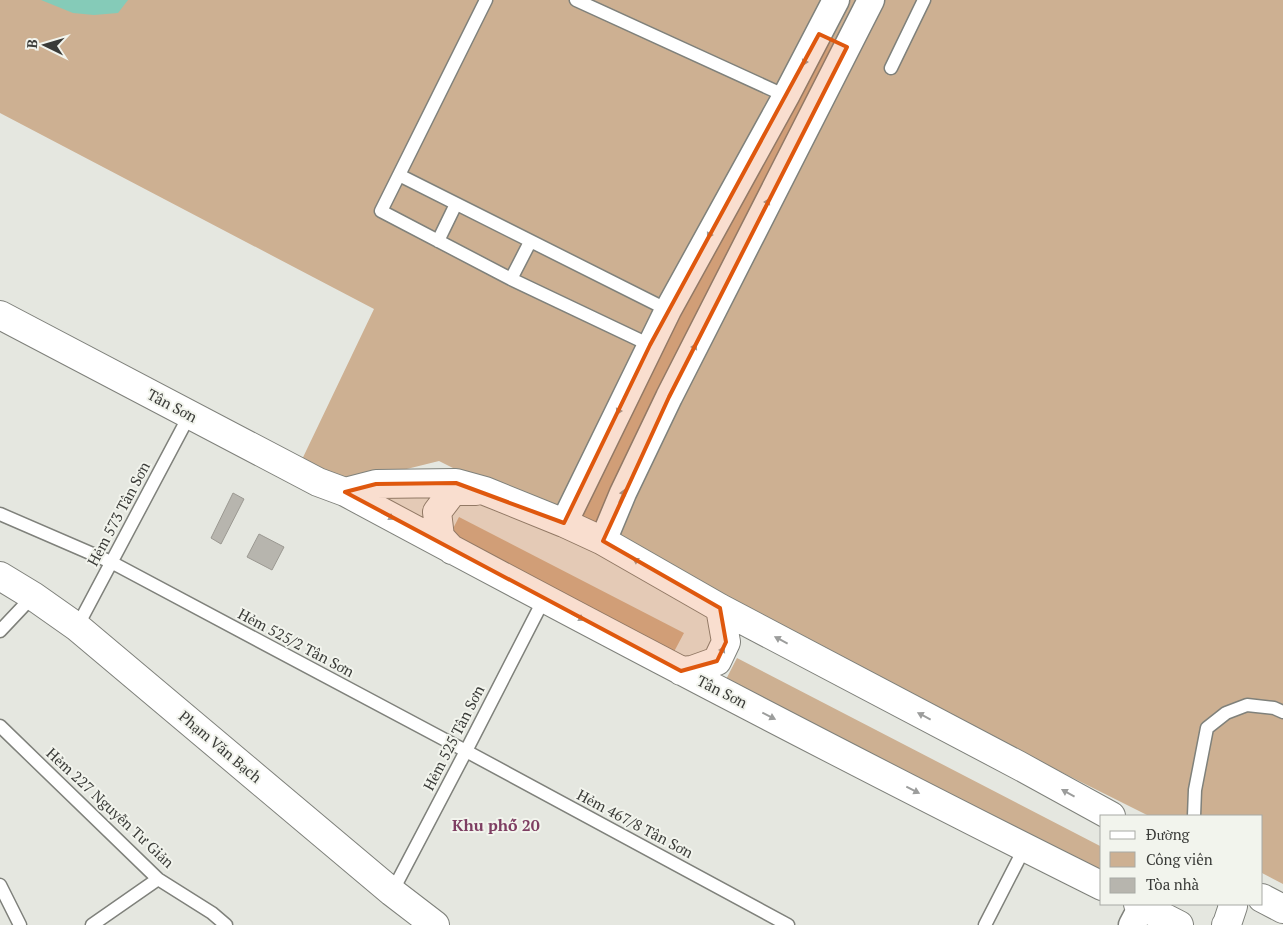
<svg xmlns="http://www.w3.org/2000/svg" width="1283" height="925" font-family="'PT Serif',serif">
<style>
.green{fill:#cdb092}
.water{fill:#85cbb8}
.building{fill:#b7b5ae;stroke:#9b9992}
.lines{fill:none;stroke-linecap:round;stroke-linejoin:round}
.service-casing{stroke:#7f817b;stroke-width:15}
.minor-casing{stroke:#7f817b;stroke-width:29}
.tertiary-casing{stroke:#7f817b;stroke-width:30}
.service{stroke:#fff;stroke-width:12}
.minor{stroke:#fff;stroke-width:26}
.tertiary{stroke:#fff;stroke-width:28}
.oneway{fill:#9c9d9c}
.marked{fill:#df580e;fill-opacity:0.2;stroke:#df580e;stroke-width:4;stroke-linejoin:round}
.labels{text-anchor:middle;stroke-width:4;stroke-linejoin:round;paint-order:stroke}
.street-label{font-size:15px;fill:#3a3b38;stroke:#f2f4ed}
.neighbourhood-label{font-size:16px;font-weight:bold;fill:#7e3e62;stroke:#f2f4ed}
</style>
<rect width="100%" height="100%" fill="#e5e7e0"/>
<!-- green -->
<path class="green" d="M 0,0 L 1283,0 L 1283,884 L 1262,873 L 1262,816 L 1149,816 L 439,461 L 326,489 L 296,472 L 374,309 L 0,113 Z
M 459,517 L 684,633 L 668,663 L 444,546 Z
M 737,658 L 1102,847 L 1102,894 L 719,693 Z"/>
<!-- water -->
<path class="water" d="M 41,0 L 128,0 L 118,13 L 94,15 L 73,13 Z"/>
<!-- building -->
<path class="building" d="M 233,493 L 244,499 L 221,544 L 211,538 Z
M 259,534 L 284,547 L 272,570 L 247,557 Z"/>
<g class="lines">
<!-- service casing -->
<g class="service-casing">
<path id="service" d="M 486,0 L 381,211 L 511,279 L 650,345
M 576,0 L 786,96
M 891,68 L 924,0
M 399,175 L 668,310
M 438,241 L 456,204
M 511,279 L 530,242
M 0,514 L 111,562 L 466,751 L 788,925
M 77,627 L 189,416
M 0,631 L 33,596
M 0,726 L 158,879 L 212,913 L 226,925
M 1194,816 L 1195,790 L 1207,728 L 1226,713 L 1247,705 L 1274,708 L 1283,712
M 0,885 L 20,925
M 392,892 L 466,751 L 544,599
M 92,925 L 158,879
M 985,925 L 1025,847"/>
</g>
<!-- minor casing -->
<g class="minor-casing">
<path id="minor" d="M 564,523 L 668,310 L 786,96 L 836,0
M 603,541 L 623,493 L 669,397 L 871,0
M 1132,925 L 1142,906"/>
</g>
<!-- tertiary casing -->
<g class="tertiary-casing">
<path id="tertiary" d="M 0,315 L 318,482 L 345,492 C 596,627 847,759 1102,886
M 345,492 L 376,484 L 456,483 L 485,491 L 564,523 L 603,541 L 720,608 L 1018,765 L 1111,816
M 452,550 L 440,537 L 437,512 L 453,491 L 476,491
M 0,576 L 33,596 L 77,627 L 392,892 L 435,925
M 681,671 L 692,670 L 717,661 L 726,642 L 720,608
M 1262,898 L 1283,909
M 1138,904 L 1179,925
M 1226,925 L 1227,924 L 1233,906 L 1232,904"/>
</g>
<!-- service -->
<use href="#service" class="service"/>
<!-- minor -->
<use href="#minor" class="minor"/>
<!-- tertiary -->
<use href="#tertiary" class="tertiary"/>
</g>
<!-- one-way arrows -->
<defs><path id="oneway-solid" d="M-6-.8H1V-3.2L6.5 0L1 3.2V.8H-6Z" transform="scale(1.25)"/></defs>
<g class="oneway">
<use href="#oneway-solid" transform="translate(806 59) rotate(117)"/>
<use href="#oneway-solid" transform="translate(766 205) rotate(-63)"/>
<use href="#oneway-solid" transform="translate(711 232) rotate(119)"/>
<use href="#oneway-solid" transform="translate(693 350) rotate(-63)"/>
<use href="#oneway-solid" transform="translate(620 408) rotate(116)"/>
<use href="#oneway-solid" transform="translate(622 496) rotate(-67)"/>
<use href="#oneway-solid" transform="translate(388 516) rotate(28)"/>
<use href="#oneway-solid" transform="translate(639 562) rotate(-150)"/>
<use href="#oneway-solid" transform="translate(578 617) rotate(28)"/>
<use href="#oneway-solid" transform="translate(781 640) rotate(-152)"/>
<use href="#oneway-solid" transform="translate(721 653) rotate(-64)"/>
<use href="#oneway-solid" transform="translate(769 716) rotate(27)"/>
<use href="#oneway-solid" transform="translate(924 716) rotate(-152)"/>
<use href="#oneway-solid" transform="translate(913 790) rotate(27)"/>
<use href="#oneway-solid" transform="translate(1068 793) rotate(-151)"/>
</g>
<!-- marked area -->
<path class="marked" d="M 819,34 L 847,47 L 669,397 L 603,541 L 720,608 L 726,642 L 717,661 L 681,671 L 345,492 L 376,484 L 456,483 L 564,523 L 650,345 Z"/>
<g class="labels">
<!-- street labels -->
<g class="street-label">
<text transform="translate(172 406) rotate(28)" y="5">Tân Sơn</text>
<text transform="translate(119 514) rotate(-62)" y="5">Hẻm 573 Tân Sơn</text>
<text transform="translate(296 643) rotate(28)" y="5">Hẻm 525/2 Tân Sơn</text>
<text transform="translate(722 692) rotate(27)" y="5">Tân Sơn</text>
<text transform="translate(454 738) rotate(-63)" y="5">Hẻm 525 Tân Sơn</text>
<text transform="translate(220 747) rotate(40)" y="5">Phạm Văn Bạch</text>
<text transform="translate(110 808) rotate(43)" y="5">Hẻm 227 Nguyễn Tư Giản</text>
<text transform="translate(635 824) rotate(28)" y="5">Hẻm 467/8 Tân Sơn</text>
</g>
<!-- neighbourhood labels -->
<g class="neighbourhood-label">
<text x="496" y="831">Khu phố 20</text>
</g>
</g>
<!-- legend -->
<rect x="1100" y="815" width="162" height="90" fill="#f2f4ed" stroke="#a8aaa5"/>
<rect x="1110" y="831" width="25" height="8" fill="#ffffff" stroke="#a8aaa5"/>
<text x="1146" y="840" font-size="15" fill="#3a3b38">Đường</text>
<rect x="1110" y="852" width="25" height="15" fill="#cdb092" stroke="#a8aaa5"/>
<text x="1146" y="865" font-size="15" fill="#3a3b38">Công viên</text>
<rect x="1110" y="878" width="25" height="15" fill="#b7b5ae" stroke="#a8aaa5"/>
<text x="1146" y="890" font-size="15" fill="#3a3b38">Tòa nhà</text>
<!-- north arrow -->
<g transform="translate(45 45) rotate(275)" stroke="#f2f4ed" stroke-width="4" paint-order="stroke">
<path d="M0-4L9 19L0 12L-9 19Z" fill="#3a3b38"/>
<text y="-8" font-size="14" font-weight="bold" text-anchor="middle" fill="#3a3b38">B</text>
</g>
</svg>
